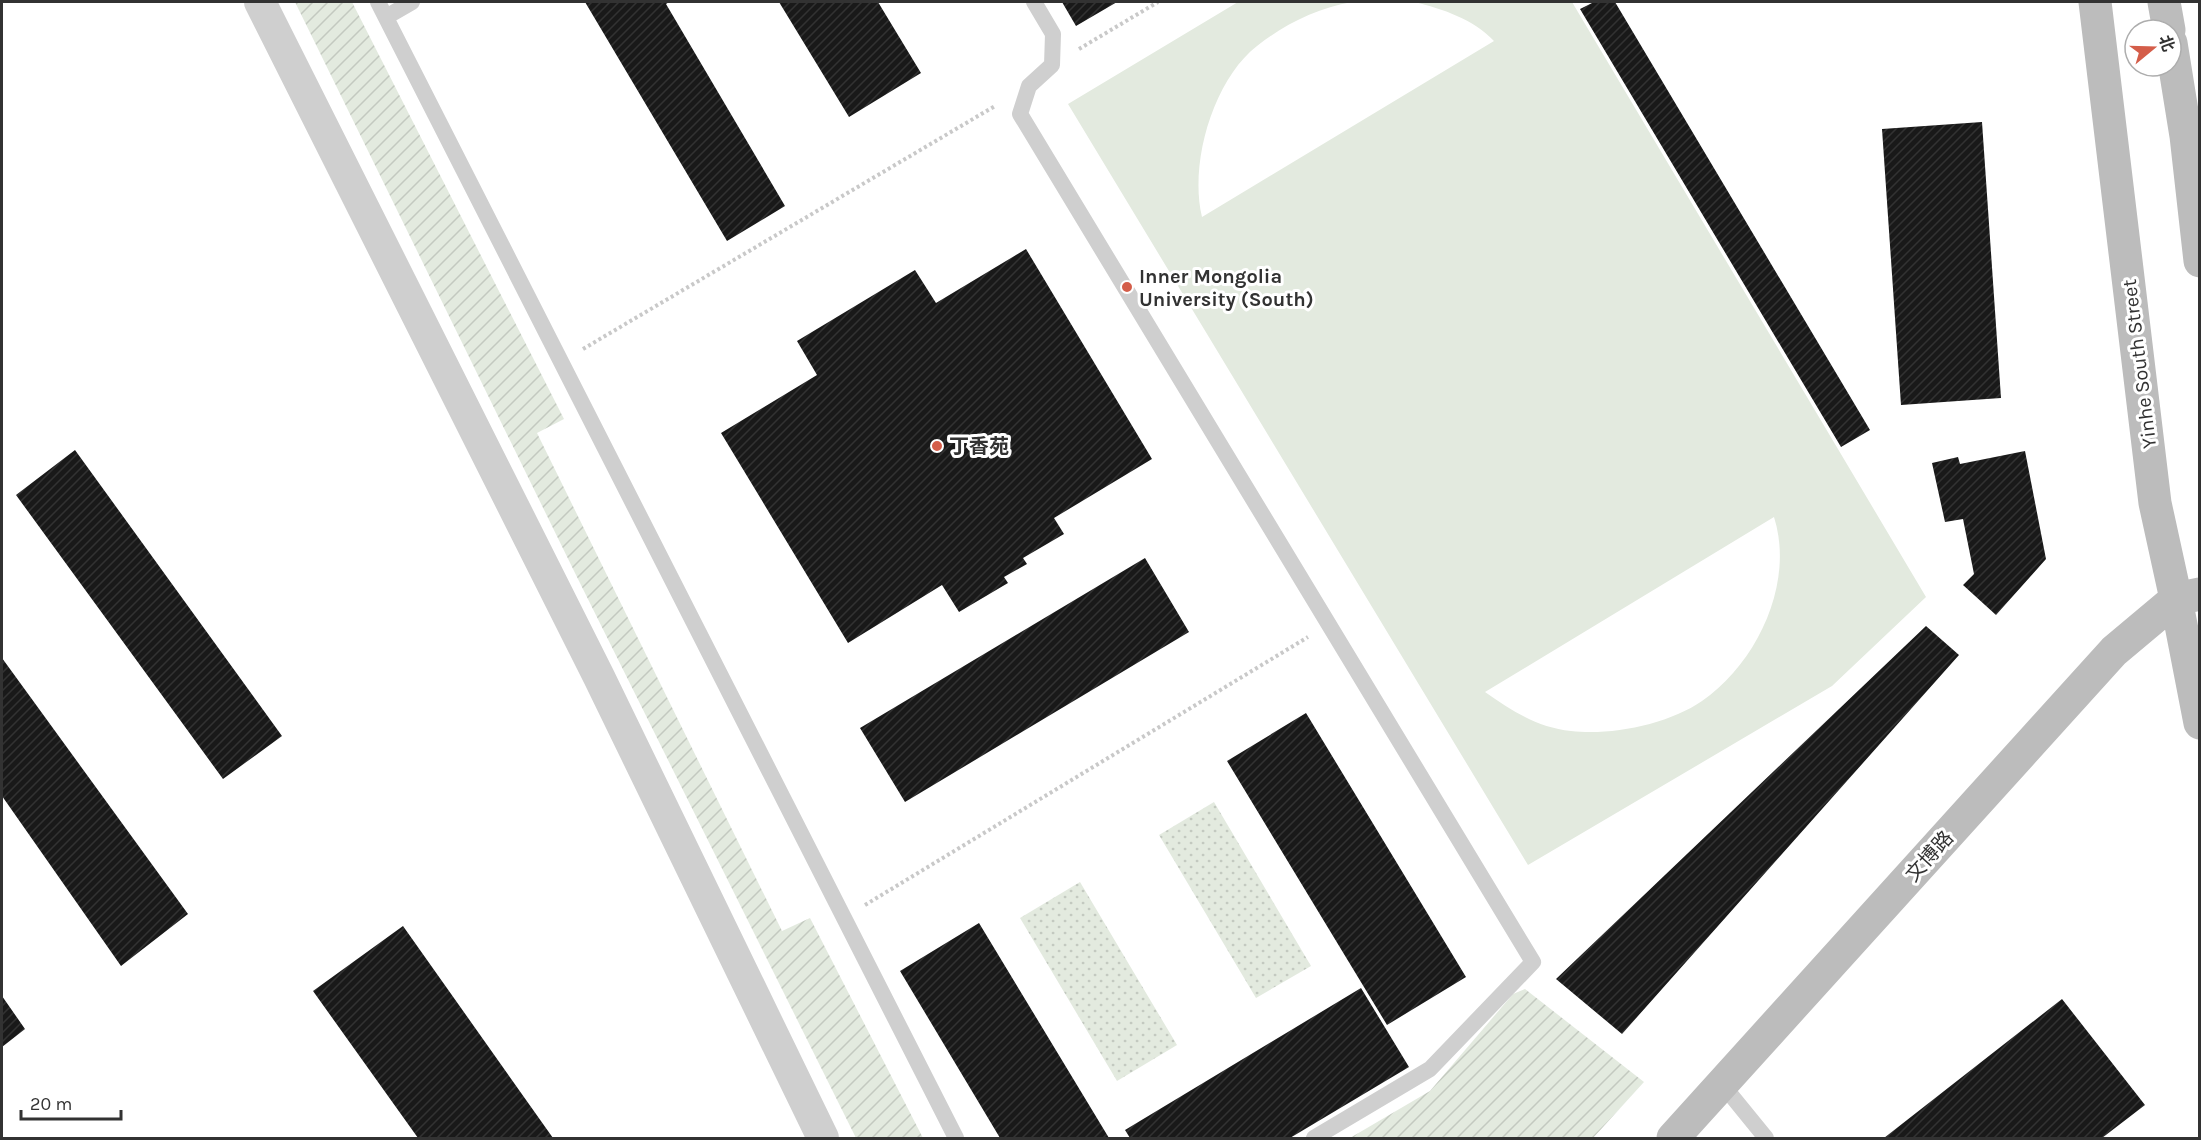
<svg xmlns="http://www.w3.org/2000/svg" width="2201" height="1140" font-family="Karla,'Noto Sans SC',sans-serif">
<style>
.grass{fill:url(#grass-dots)}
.park{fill:#e3eadf;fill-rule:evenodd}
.garden{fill:url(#garden-furrows)}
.building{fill:url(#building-hatch)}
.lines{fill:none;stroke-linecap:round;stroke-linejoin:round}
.path{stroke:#c9c9c9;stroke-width:4;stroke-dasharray:3 3;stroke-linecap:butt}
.lane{stroke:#cfcfcf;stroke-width:16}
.street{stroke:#cfcfcf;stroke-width:32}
.secondary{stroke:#bcbcbc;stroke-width:33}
.poi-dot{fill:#d45d49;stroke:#fff;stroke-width:2}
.labels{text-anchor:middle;stroke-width:6;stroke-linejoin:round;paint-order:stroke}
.poi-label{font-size:20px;font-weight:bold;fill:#323232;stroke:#fff;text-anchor:start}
.street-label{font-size:20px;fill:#323232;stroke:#fff}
</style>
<defs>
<pattern id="grass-dots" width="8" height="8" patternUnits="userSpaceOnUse" patternTransform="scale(1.5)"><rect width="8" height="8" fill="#e3eadf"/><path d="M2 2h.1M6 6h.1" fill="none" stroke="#c3c9c0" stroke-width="1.8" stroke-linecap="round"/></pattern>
<pattern id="garden-furrows" width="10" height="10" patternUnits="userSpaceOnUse" patternTransform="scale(1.5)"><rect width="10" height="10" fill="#e3eadf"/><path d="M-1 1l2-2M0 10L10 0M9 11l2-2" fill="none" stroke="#c3c9c0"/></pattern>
<pattern id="building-hatch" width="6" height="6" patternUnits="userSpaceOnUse" patternTransform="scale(1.5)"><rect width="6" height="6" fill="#191919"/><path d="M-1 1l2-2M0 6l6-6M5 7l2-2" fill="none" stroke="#323232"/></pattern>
</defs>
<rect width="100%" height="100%" fill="#fff"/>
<!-- grass -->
<path class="grass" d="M 1214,802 L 1311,966 L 1256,998 L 1159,835 Z
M 1080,882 L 1177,1045 L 1117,1081 L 1020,918 Z"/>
<!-- park -->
<path class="park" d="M 1238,2 L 1352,2 C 1317,8 1285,24 1257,46 C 1213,80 1189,164 1202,217 L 1494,41 C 1473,19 1443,9 1414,2 L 1572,2 L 1926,597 L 1832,686 L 1528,865 L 1068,104 ZM 1774,517 C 1795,583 1757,663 1702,701 C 1669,724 1611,736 1571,731 C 1538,728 1512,711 1485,692 Z"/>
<!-- garden -->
<path class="garden" d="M 295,2 L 352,2 L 564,419 L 537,433 L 782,931 L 810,918 L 923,1138 L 856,1138 L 575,573 Z
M 1525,989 L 1644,1082 L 1593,1138 L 1350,1138 L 1430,1091 L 1513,994 Z"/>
<!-- building -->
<path class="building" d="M 585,2 L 669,2 L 666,4 L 785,206 L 727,241 Z
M 779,2 L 878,2 L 921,73 L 849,117 Z
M 1062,2 L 1117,2 L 1076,26 Z
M 1594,2 L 1615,2 L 1870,430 L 1841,447 L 1580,9 Z
M 1982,122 L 2001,398 L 1901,405 L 1882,129 Z
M 1026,249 L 1152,459 L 1054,518 L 1064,534 L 1023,558 L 1027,564 L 1004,577 L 1008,583 L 959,612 L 942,585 L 848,643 L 721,433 L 817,375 L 797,341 L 915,270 L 936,303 Z
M 75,450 L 282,736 L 223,779 L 16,495 Z
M 2025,451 L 2046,559 L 1996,615 L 1963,585 L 1974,574 L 1963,519 L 1945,522 L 1932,463 L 1958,457 L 1960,464 Z
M 1145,558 L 1189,632 L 905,802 L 860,728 Z
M 1926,626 L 1959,655 L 1622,1034 L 1556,979 Z
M 2,658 L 188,914 L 121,966 L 2,796 Z
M 1306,713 L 1466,977 L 1387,1025 L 1227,761 Z
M 979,923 L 1109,1138 L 1000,1138 L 900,971 Z
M 403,926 L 553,1138 L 418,1138 L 313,991 Z
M 1361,988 L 1409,1067 L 1290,1138 L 1130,1138 L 1125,1130 Z
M 2,996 L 25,1029 L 2,1047 Z
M 2062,999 L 2145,1105 L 2102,1138 L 1884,1138 Z"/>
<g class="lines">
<!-- path -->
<path class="path" d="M 1079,49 L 1158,2
M 583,349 L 995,106
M 865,905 L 1308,637"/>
<!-- lane -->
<path class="lane" d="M 378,2 L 956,1138
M 1034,2 L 1053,34 L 1052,65 L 1029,86 L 1020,114 L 1533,962 L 1430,1069 L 1314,1138
M 386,17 L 412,2
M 1722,1084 L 1766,1138"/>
<!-- street -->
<path class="street" d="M 260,2 L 599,677 L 823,1138"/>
<!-- secondary -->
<path class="secondary" d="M 2095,2 L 2155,503 L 2176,599 L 2200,723
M 2164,2 L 2169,30
M 2171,43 L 2186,136 L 2200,261
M 1673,1138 L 2114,651 L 2176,599 L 2200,594"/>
</g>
<!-- markers -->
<g class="poi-dot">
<circle cx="1127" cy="287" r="6"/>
<circle cx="937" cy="446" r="6"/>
</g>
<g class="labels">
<!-- poi labels -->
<g class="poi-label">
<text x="1139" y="283">Inner Mongolia<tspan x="1139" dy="23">University (South)</tspan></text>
<text x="949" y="453">丁香苑</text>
</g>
<!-- street labels -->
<g class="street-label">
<text transform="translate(2139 364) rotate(-97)" y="7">Yinhe South Street</text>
<text transform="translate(1929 856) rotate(-48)" y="7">文博路</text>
</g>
</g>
<!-- border -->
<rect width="2201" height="1140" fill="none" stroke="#323232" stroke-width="6"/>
<!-- north arrow -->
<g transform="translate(2153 48) rotate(71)"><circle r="28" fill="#ffffff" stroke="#adadad" stroke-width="1.5"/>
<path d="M0-4.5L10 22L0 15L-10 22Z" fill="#d45d49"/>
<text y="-9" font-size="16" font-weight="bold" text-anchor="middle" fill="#323232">北</text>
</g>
<!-- scale -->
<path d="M21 1110v9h100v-9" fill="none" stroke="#323232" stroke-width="3"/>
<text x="30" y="1110" font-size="18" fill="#323232" stroke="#ffffff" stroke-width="4.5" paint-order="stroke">20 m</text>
</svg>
